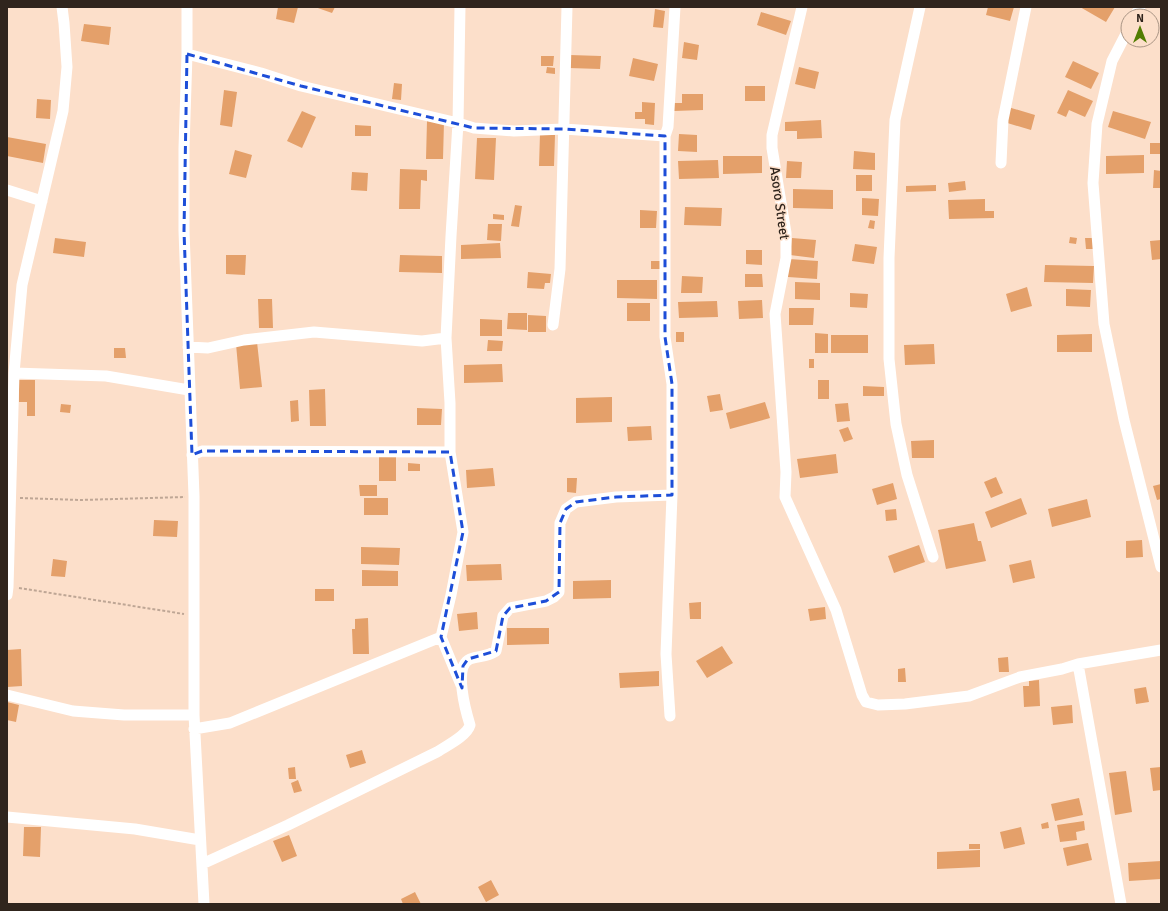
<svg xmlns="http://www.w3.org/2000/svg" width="1168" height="911" font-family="Signika,sans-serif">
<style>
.building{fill:#e4a06a}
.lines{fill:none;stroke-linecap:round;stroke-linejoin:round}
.path{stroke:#bea695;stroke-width:2;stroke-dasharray:3 2;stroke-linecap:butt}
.minor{stroke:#fff;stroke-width:11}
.marked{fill:none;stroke:#1d4ed8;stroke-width:3;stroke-dasharray:8 5;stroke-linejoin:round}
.labels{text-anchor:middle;stroke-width:3;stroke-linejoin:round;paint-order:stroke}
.street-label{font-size:14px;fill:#30251d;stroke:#fcdfca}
</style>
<rect width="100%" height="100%" fill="#fcdfca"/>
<!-- building -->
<path class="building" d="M 278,7 L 298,7 L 294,23 L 276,19 Z
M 315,7 L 335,7 L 332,13 Z
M 988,7 L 1014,7 L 1010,21 L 986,15 Z
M 1080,7 L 1115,7 L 1106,22 Z
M 655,9 L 665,11 L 663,28 L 653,27 Z
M 761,12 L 791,21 L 786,35 L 757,25 Z
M 84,24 L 111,27 L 109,45 L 81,41 Z
M 684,42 L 699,45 L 697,60 L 682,58 Z
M 570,55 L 601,56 L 600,69 L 569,68 Z
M 541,56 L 554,56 L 553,66 L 541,66 Z
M 633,58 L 658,64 L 654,81 L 629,76 Z
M 1073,61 L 1099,73 L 1091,89 L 1065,77 Z
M 547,67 L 555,68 L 555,74 L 546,73 Z
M 799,67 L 819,72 L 815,89 L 795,84 Z
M 394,83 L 402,84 L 401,100 L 392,99 Z
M 745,86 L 765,86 L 765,101 L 745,101 Z
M 224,90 L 237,92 L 232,127 L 220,125 Z
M 1068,90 L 1093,101 L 1085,117 L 1069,110 L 1066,117 L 1057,113 Z
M 682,94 L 703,94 L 703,110 L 674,111 L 674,103 L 682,103 Z
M 37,99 L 51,100 L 50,119 L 36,118 Z
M 642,102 L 655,103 L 654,125 L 645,124 L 645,119 L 635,119 L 635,112 L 642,112 Z
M 1008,107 L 1035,115 L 1031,130 L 1004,122 Z
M 302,111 L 316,117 L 302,148 L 287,141 Z
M 1113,111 L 1151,122 L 1145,139 L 1108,127 Z
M 821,120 L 822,138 L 797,139 L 797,131 L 785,131 L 785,122 Z
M 427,121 L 444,122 L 443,159 L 426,159 Z
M 355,125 L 371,126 L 371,136 L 355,136 Z
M 540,134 L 555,135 L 554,166 L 539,166 Z
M 679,134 L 697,135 L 697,152 L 678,151 Z
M 7,137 L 46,144 L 43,163 L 7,156 Z
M 477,138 L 496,138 L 494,180 L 475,179 Z
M 1150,143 L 1161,143 L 1161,154 L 1150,154 Z
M 235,150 L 252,155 L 246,178 L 229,174 Z
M 854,151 L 875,153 L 875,170 L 853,169 Z
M 1144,155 L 1144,173 L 1106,174 L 1106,156 Z
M 723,156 L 762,156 L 762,173 L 723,174 Z
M 718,160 L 719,178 L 679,179 L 678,161 Z
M 787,161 L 802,162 L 801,178 L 786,178 Z
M 400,169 L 427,170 L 427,181 L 421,180 L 420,209 L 399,209 Z
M 1154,170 L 1161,171 L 1161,188 L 1153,188 Z
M 352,172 L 368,173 L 367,191 L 351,190 Z
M 856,175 L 872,175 L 872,191 L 856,191 Z
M 965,181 L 966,190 L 949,192 L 948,183 Z
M 936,185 L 936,191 L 906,192 L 906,186 Z
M 793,189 L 833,190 L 833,209 L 793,208 Z
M 862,198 L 879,199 L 878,216 L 862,215 Z
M 985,199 L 985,211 L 994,211 L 994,218 L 949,219 L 948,200 Z
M 515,205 L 522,206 L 519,227 L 511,226 Z
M 685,207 L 722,208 L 721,226 L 684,225 Z
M 640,210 L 657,211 L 656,228 L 640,228 Z
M 493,214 L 504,215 L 504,220 L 493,219 Z
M 870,220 L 875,221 L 874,229 L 868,228 Z
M 488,224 L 502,224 L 501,241 L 487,240 Z
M 1070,237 L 1077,238 L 1076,244 L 1069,243 Z
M 55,238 L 86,242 L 84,257 L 53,253 Z
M 792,238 L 816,240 L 814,258 L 790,255 Z
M 1085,238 L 1093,238 L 1094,249 L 1086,249 Z
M 1161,240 L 1161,259 L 1152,260 L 1150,241 Z
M 500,243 L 501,258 L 461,259 L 461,245 Z
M 855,244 L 877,247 L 874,264 L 852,261 Z
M 746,250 L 762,250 L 762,265 L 746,264 Z
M 226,255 L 246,255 L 245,275 L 226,274 Z
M 400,255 L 442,256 L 442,273 L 399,272 Z
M 789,259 L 818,261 L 817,279 L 788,277 Z
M 651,261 L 664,261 L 664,269 L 651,269 Z
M 1045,265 L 1094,266 L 1093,283 L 1044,282 Z
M 528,272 L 551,274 L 550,283 L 545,283 L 544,289 L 527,288 Z
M 745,274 L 762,274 L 763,287 L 745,287 Z
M 682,276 L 703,277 L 702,293 L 681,293 Z
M 617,280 L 657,280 L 657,299 L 617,298 Z
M 795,282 L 820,283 L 820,300 L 795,299 Z
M 1027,287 L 1032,306 L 1011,312 L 1006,294 Z
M 1066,289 L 1091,290 L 1090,307 L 1066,306 Z
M 850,293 L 868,294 L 867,308 L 850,307 Z
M 258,299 L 272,299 L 273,328 L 259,328 Z
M 762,300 L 763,318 L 739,319 L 738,301 Z
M 717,301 L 718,317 L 679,318 L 678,302 Z
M 627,303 L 650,303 L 650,321 L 627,321 Z
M 789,308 L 814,308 L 813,325 L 789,325 Z
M 508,313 L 527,313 L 527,330 L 507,329 Z
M 528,315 L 546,316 L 546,332 L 528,332 Z
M 480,319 L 502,320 L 502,336 L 480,336 Z
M 676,332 L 684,332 L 684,342 L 676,342 Z
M 815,333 L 828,334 L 828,353 L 815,353 Z
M 1092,334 L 1092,352 L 1057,352 L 1057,335 Z
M 831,335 L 868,335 L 868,353 L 831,353 Z
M 488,340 L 503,341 L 502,351 L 487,351 Z
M 257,342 L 262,387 L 240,389 L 236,344 Z
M 934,344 L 935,364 L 905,365 L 904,345 Z
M 114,348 L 125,348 L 126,358 L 114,358 Z
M 809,359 L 814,359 L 814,368 L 809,368 Z
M 502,364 L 503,382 L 464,383 L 464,365 Z
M 19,380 L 35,380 L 35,416 L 27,416 L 27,402 L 19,402 Z
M 818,380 L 829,380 L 829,399 L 818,399 Z
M 863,386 L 884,387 L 884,396 L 863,396 Z
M 325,389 L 326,426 L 310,426 L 309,390 Z
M 720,394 L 723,410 L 710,412 L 707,396 Z
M 612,397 L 612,422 L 576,423 L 576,398 Z
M 298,400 L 299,421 L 291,422 L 290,401 Z
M 765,402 L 770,418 L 730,429 L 726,413 Z
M 848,403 L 850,421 L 837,422 L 835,404 Z
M 61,404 L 71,405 L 70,413 L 60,412 Z
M 417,408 L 442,409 L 441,425 L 417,425 Z
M 651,426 L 652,440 L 628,441 L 627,427 Z
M 848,427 L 853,439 L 844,442 L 839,430 Z
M 934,440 L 934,458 L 912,458 L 911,441 Z
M 836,454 L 838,473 L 800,478 L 797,459 Z
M 379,455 L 396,455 L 396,481 L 379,481 Z
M 408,463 L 420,464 L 420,471 L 408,471 Z
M 493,468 L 495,486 L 467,488 L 466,470 Z
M 996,477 L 1003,493 L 991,498 L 984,482 Z
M 567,478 L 577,478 L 576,493 L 567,492 Z
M 893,483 L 897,499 L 877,505 L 872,489 Z
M 1161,484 L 1161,499 L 1157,500 L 1153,486 Z
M 359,485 L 377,485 L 377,496 L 360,496 Z
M 364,498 L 388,498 L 388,515 L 364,515 Z
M 1021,498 L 1027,514 L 991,528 L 985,512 Z
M 1087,499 L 1091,517 L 1052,527 L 1048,509 Z
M 896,509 L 897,520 L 886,521 L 885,510 Z
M 154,520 L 178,521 L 177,537 L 153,536 Z
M 974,523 L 978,541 L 981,541 L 986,561 L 946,569 L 938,530 Z
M 1142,540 L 1143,557 L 1126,558 L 1126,541 Z
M 919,545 L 925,562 L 894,573 L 888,556 Z
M 361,547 L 400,548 L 399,565 L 361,564 Z
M 53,559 L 67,561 L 65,577 L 51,576 Z
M 1031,560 L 1035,578 L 1013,583 L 1009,565 Z
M 501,564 L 502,580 L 467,581 L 466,565 Z
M 362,570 L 398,571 L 398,586 L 362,586 Z
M 611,580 L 611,598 L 573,599 L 573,581 Z
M 315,589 L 334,589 L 334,601 L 315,601 Z
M 701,602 L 701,619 L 690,619 L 689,603 Z
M 825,607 L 826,619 L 810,621 L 808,609 Z
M 477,612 L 478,629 L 459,631 L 457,614 Z
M 368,618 L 369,654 L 353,654 L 352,629 L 355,629 L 355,619 Z
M 507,628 L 549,628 L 549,644 L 507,645 Z
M 722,646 L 733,663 L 707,678 L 696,661 Z
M 21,649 L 22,686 L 7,687 L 7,650 Z
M 1008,657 L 1009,672 L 999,672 L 998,658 Z
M 905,668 L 906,682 L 898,682 L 898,669 Z
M 659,671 L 659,686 L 620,688 L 619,673 Z
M 1039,680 L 1040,706 L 1024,707 L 1023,686 L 1029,686 L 1029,681 Z
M 1146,687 L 1149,702 L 1136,704 L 1134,689 Z
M 7,702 L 19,705 L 16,722 L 7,720 Z
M 1072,705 L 1073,723 L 1053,725 L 1051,707 Z
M 362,750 L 366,763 L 350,768 L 346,755 Z
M 295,767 L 296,779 L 289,779 L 288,768 Z
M 1161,767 L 1161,790 L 1153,791 L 1150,768 Z
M 1126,771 L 1132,812 L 1115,815 L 1109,773 Z
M 298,780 L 302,791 L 294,793 L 291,783 Z
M 1079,798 L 1083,815 L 1055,821 L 1051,804 Z
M 1084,821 L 1085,830 L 1076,832 L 1077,840 L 1060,842 L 1057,825 Z
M 1048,822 L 1049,828 L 1042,829 L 1041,824 Z
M 24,827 L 41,827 L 40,857 L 23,856 Z
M 1021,827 L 1025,844 L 1004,849 L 1000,832 Z
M 289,835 L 297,856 L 282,862 L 273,841 Z
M 1088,843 L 1092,860 L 1067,866 L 1063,848 Z
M 969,844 L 980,844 L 980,849 L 969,849 Z
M 980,850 L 980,867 L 937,869 L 937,852 Z
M 1161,861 L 1161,879 L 1129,881 L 1128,863 Z
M 491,880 L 499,895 L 486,902 L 478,887 Z
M 415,892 L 421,904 L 403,904 L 401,899 Z"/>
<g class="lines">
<!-- path -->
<path class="path" d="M 20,498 L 80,500 L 185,497
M 19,588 L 184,614"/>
<!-- minor -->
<path class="minor" d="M 187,7 L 187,54 L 184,148 L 184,231 L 194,496 L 194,715 L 204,904
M 460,7 L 458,123 L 451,236 L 446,338 L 450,403 L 450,452 L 463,532 L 451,595 L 441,637 L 461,685
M 802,7 L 772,135 L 772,148 L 786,233 L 786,258 L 775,314 L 786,472 L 785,497 L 836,610 L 862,695 L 866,702 L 878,705 L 905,704 L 969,696 L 1020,677 L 1062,669 L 1078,664 L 1161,650
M 920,7 L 895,120 L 889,258 L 889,359 L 896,424 L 907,475 L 933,557
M 1135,16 L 1140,7
M 1128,30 L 1112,61 L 1097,124 L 1093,183 L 1104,324 L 1124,420 L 1161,567
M 187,54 L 261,73 L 301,86 L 458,123 L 474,128 L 514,131 L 564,129 L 665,136
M 1001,163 L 1003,120 L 1026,7
M 7,190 L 42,201
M 553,325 L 560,269 L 567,7
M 188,347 L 208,348 L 244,340 L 314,332 L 422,341 L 446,338
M 14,373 L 106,376 L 189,390
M 192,455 L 202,451 L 450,452
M 7,595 L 8,587 L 14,373 L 22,285 L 63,111 L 67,67 L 64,23 L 62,7
M 1078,664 L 1121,904
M 7,695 L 73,711 L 124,715 L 194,715
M 670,716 L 666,654 L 672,495 L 672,384 L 665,337 L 665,136 L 668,127 L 675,7
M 194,729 L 230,723 L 441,637
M 7,817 L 135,829 L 200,840
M 202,864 L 288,825 L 437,752 C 446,746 467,736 470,725 C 466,712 453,666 470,659 C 480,655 485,658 496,651 L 503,616 L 510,608 L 546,601 L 554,597 L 559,592 L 560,523 L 566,509 L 576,502 L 616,497 L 672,495"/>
</g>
<!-- marked area -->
<path class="marked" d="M 187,54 L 301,86 L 474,128 L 564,129 L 665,136 L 665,337 L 672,384 L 672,495 L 616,497 L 576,502 L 566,509 L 560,523 L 559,592 L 546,601 L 510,608 L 503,616 L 496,651 L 468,659 L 463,666 L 462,688 L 441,637 L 463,532 L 450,452 L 202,451 L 192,455 L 184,231 Z"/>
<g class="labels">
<!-- street labels -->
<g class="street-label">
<text transform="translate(780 203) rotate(82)" y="5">Asoro Street</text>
</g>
</g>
<!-- border -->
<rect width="1168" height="911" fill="none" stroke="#30251d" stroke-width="16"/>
<!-- north arrow -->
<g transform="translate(1140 28)"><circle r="19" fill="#fcdfca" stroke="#aa9585"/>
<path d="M0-3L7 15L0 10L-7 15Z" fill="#517d00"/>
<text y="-6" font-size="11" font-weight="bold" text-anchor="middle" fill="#30251d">N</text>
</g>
</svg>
